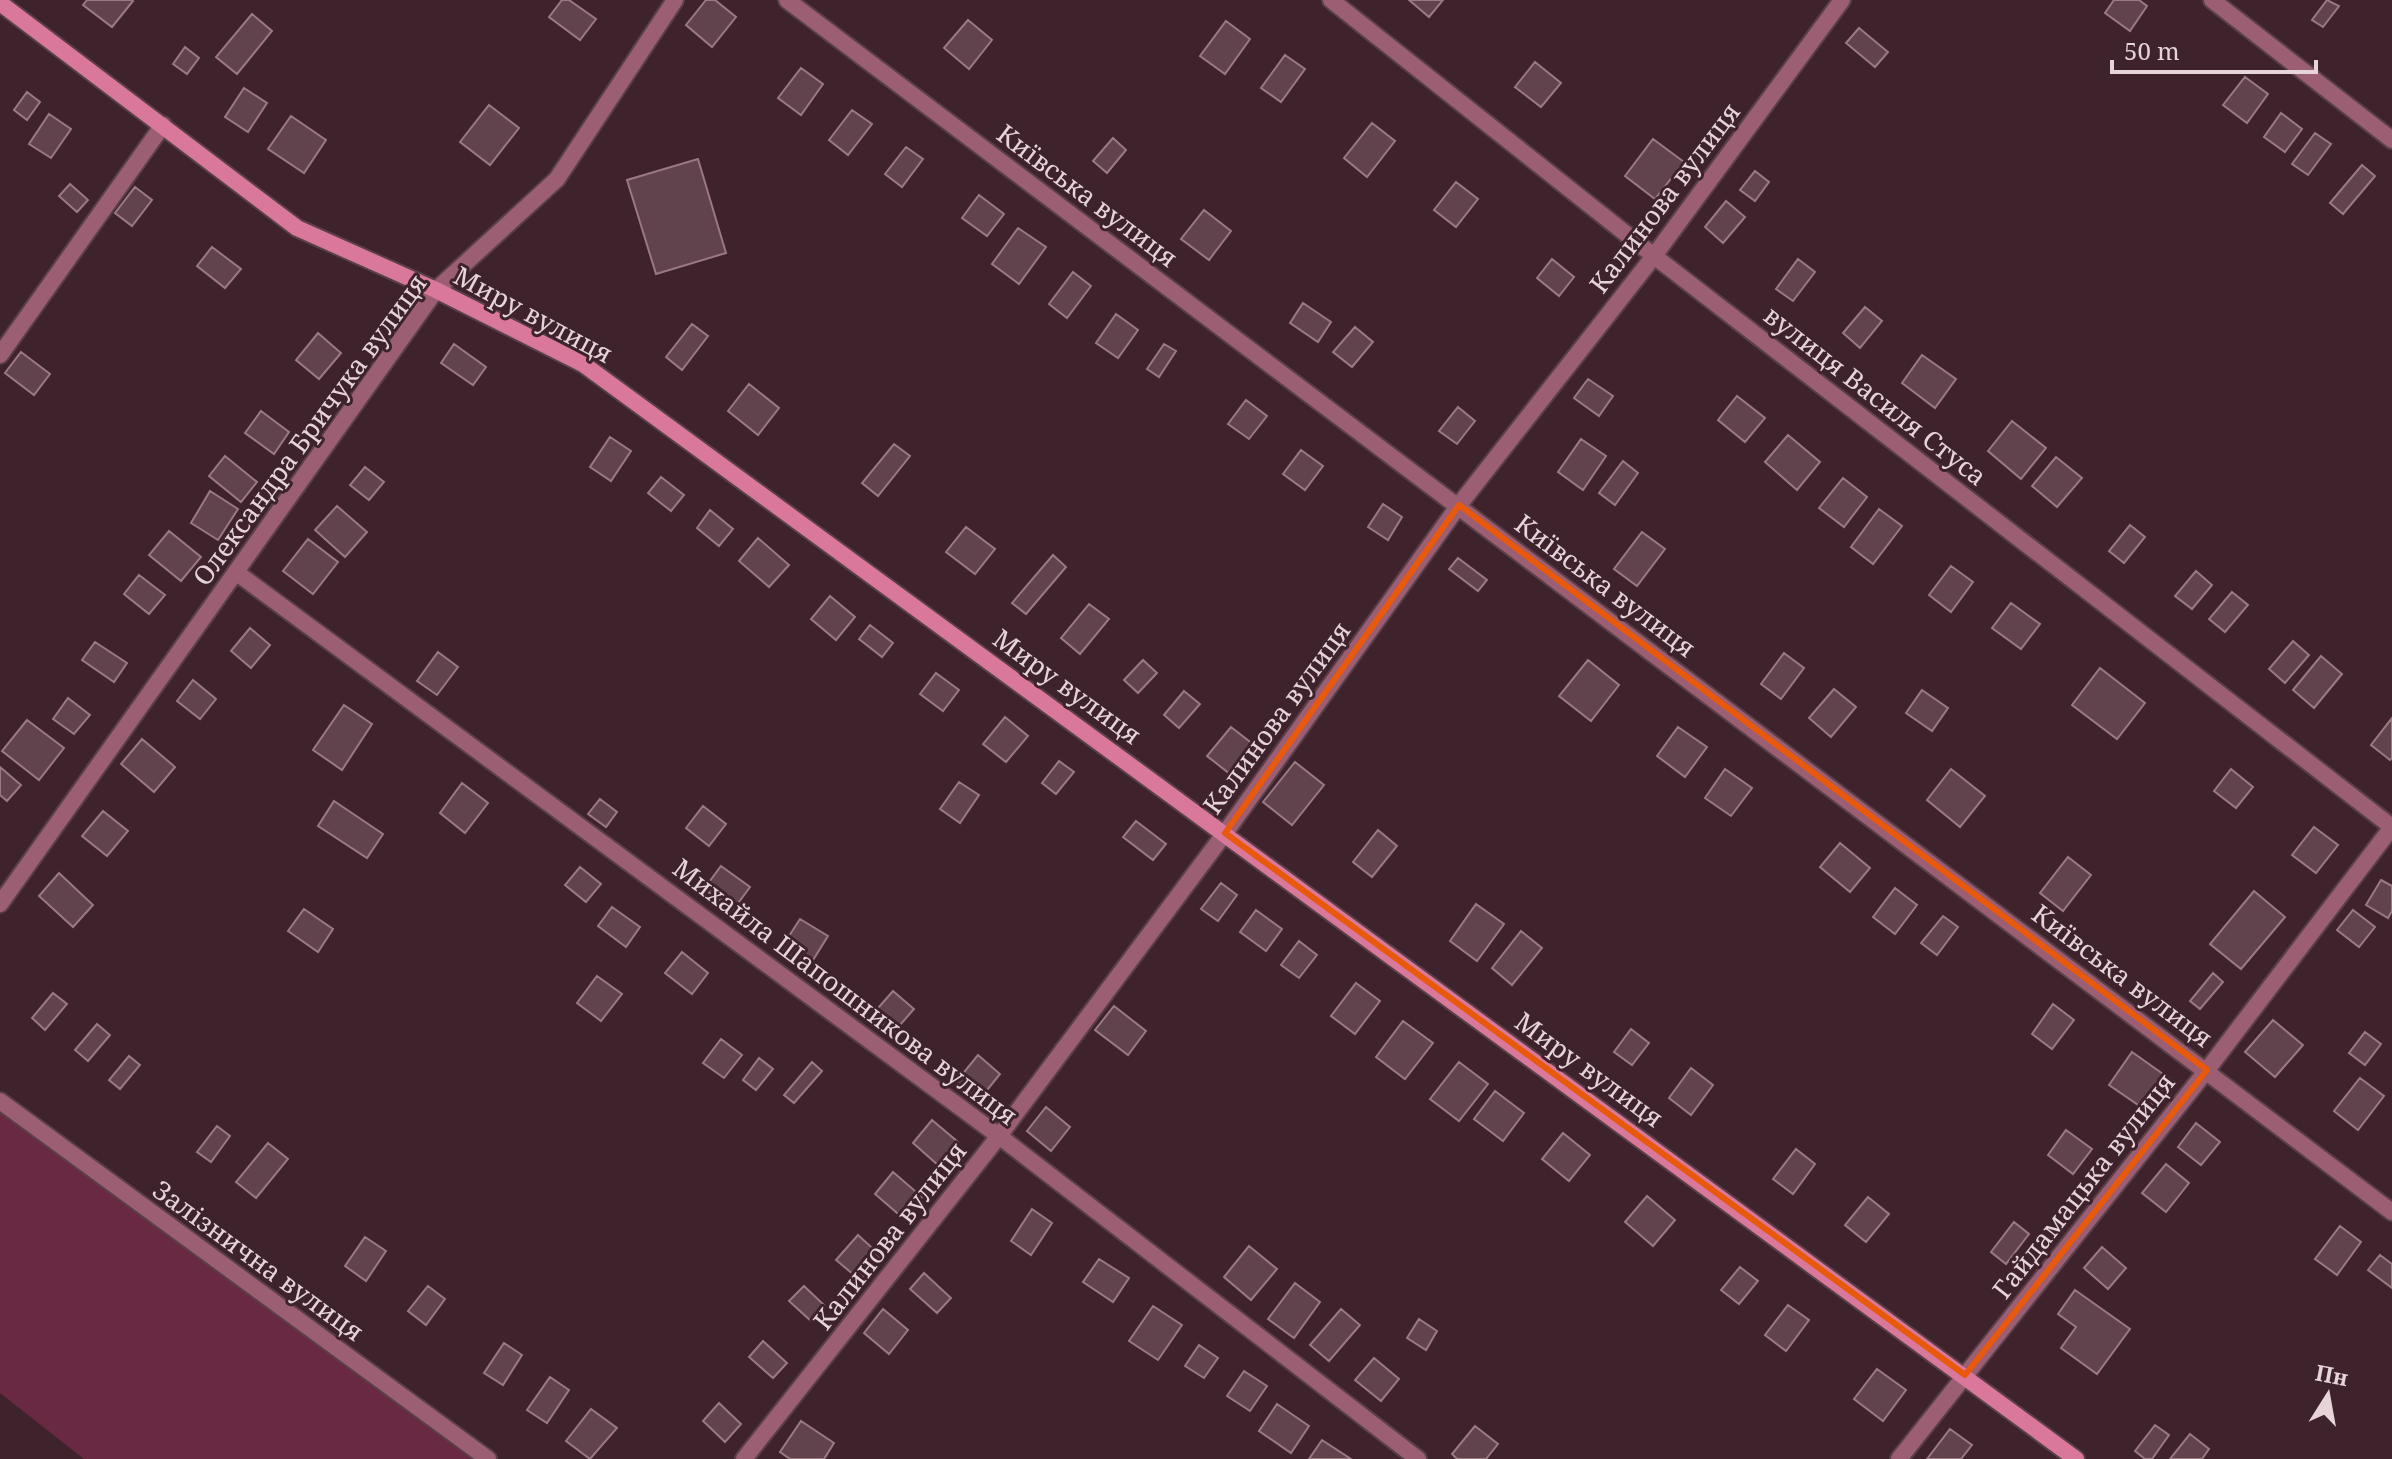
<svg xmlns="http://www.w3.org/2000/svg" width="2392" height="1459" font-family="'Noto Serif',serif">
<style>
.grass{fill:#6a2943}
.building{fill:#60434c;stroke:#9a7983;stroke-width:2}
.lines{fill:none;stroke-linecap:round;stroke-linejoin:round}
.street-casing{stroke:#593f48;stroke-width:20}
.secondary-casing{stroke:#593f48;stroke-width:20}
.street{stroke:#9b5e73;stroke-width:16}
.secondary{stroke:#d9789a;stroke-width:16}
.marked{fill:none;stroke:#e8590c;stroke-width:6;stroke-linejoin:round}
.labels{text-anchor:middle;stroke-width:6;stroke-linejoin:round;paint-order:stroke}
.street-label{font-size:26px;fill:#e6d4d9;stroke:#3e232c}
</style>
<rect width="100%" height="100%" fill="#3e232c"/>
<!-- grass -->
<path class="grass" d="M 0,1099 L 494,1459 L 84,1459 L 0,1393 Z"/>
<!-- building -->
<path class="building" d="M 87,0 L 132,0 L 133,1 L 112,27 L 83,5 Z
M 562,0 L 569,0 L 596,19 L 580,40 L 549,17 Z
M 706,0 L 715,0 L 736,17 L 712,47 L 686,25 Z
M 1409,0 L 1443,0 L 1429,17 Z
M 2114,0 L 2139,0 L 2147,6 L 2130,31 L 2105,13 Z
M 2327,0 L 2339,6 L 2323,27 L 2312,20 Z
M 252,14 L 272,31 L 237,74 L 216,57 Z
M 968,20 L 992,40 L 969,69 L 944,48 Z
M 1226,21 L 1250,39 L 1225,74 L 1200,56 Z
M 1859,28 L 1888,52 L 1875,67 L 1846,43 Z
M 185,47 L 199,58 L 187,74 L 173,64 Z
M 1285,55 L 1305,69 L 1281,102 L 1261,88 Z
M 1535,62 L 1561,83 L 1541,107 L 1515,87 Z
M 801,68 L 823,84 L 801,115 L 778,98 Z
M 2245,77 L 2268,94 L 2247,123 L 2223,105 Z
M 244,88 L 267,103 L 248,132 L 225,117 Z
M 27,92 L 40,102 L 27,120 L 14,110 Z
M 489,105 L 519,128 L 490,165 L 460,142 Z
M 852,110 L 872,124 L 848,155 L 829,140 Z
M 2281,113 L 2302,129 L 2285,152 L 2264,137 Z
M 49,114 L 71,129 L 51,158 L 29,144 Z
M 291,116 L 326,140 L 304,173 L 268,149 Z
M 1372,123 L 1395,141 L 1367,177 L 1344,158 Z
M 2315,133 L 2331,144 L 2308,175 L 2292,164 Z
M 1113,138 L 1126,150 L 1107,173 L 1093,161 Z
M 1653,139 L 1684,162 L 1655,199 L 1625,176 Z
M 906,147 L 923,159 L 902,187 L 885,174 Z
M 698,159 L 726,253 L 656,274 L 627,180 Z
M 2362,165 L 2375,176 L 2343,214 L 2330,203 Z
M 1755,171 L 1769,182 L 1755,201 L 1740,190 Z
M 1456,182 L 1478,199 L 1456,227 L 1434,210 Z
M 70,184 L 88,200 L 77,212 L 59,196 Z
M 135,187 L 152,200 L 132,226 L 115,213 Z
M 979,195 L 1004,214 L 987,236 L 962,218 Z
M 1726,201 L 1745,217 L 1723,243 L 1705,227 Z
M 1204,210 L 1231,231 L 1209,260 L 1181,239 Z
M 1018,228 L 1046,247 L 1019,284 L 992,264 Z
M 212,247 L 241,269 L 225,288 L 197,266 Z
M 1552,259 L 1574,277 L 1559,296 L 1537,278 Z
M 1798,259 L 1815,272 L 1793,301 L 1776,289 Z
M 1073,272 L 1091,286 L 1067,318 L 1049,304 Z
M 1303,303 L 1331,322 L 1318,342 L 1290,323 Z
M 1865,307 L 1882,321 L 1860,348 L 1843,333 Z
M 1116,314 L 1138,330 L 1118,358 L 1096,343 Z
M 692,324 L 708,336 L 682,370 L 666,357 Z
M 1355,327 L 1373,342 L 1352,367 L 1333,352 Z
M 318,333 L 341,353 L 319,379 L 296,360 Z
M 454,344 L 486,367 L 473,385 L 441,363 Z
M 1164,344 L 1176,351 L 1159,377 L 1147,369 Z
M 21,352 L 50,374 L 34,395 L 5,373 Z
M 1922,355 L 1956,379 L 1935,408 L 1902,383 Z
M 1588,379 L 1613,396 L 1599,416 L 1574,398 Z
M 749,384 L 779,408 L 758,435 L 728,411 Z
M 1737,396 L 1765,418 L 1745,442 L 1718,420 Z
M 1246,400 L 1267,416 L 1249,439 L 1228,424 Z
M 1458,407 L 1475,421 L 1457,444 L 1439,431 Z
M 261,411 L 289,432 L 274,454 L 245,433 Z
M 2012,421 L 2046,448 L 2021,479 L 1988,451 Z
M 1788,435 L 1820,462 L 1797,490 L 1765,462 Z
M 610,437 L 631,451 L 611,481 L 590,467 Z
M 1581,439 L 1606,456 L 1583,490 L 1558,472 Z
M 894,444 L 910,456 L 878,496 L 862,483 Z
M 1301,450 L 1323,466 L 1305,490 L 1283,474 Z
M 225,456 L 257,482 L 241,502 L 209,476 Z
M 2056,457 L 2082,478 L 2057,507 L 2032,486 Z
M 1623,461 L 1638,473 L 1615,505 L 1599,493 Z
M 365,467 L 384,482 L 369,500 L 350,485 Z
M 661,477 L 684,495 L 671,511 L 648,493 Z
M 1843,478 L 1867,497 L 1844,527 L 1819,508 Z
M 210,491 L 238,509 L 218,540 L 191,523 Z
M 1383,504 L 1402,517 L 1388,540 L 1368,527 Z
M 337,506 L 367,532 L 345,557 L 315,530 Z
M 1879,509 L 1902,526 L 1873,564 L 1851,547 Z
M 710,510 L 733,529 L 719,546 L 697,528 Z
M 2130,525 L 2145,537 L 2124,563 L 2109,551 Z
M 966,527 L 995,549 L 975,574 L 946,552 Z
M 169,531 L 201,557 L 181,581 L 149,555 Z
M 1642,532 L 1665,549 L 1637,586 L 1614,569 Z
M 758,538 L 789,565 L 769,587 L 739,561 Z
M 308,539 L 338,562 L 313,594 L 283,571 Z
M 1053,555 L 1066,567 L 1026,614 L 1012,603 Z
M 1458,558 L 1487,580 L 1478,591 L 1449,569 Z
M 1951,566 L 1973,582 L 1951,612 L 1929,595 Z
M 2196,571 L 2212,585 L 2192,609 L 2175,596 Z
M 139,575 L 165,595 L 149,614 L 124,594 Z
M 2232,592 L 2248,605 L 2225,632 L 2209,619 Z
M 830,596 L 855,617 L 836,640 L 811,619 Z
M 2011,603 L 2040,624 L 2021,649 L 1992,628 Z
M 1089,604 L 1109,619 L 1080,654 L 1061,638 Z
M 870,625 L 893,643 L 882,657 L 859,639 Z
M 250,628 L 270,645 L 251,668 L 231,651 Z
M 2293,641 L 2309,655 L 2285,683 L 2269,669 Z
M 95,642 L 127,663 L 114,682 L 82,660 Z
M 438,652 L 458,667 L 437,695 L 417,681 Z
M 1784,653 L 1804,668 L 1781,699 L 1761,684 Z
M 2321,656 L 2342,674 L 2314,708 L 2293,690 Z
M 1143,660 L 1157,673 L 1138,693 L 1124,680 Z
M 1588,660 L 1619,685 L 1591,721 L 1559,696 Z
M 2100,668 L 2145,703 L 2117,739 L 2072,705 Z
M 936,673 L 959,690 L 943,711 L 920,694 Z
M 193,680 L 216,699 L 200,719 L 177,701 Z
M 1834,689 L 1856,707 L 1831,737 L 1809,718 Z
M 1922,690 L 1948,708 L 1932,731 L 1906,713 Z
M 1184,691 L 1200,704 L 1179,728 L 1164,715 Z
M 68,698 L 90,715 L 74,734 L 53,719 Z
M 344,705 L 372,724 L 342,770 L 313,750 Z
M 1005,717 L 1028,736 L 1006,762 L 983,744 Z
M 2392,718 L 2392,758 L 2390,760 L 2371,745 Z
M 27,720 L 64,748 L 39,780 L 2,751 Z
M 1231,727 L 1254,745 L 1230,774 L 1207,756 Z
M 1678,727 L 1707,747 L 1685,777 L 1657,756 Z
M 142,739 L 175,767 L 154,792 L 121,764 Z
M 1059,761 L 1074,772 L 1056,794 L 1042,783 Z
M 1295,762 L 1324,785 L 1292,825 L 1263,802 Z
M 0,767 L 21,785 L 7,801 L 0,795 Z
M 1725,769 L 1752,788 L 1731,816 L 1705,798 Z
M 1951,769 L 1985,796 L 1960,827 L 1927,800 Z
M 2231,769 L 2253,787 L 2236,808 L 2214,791 Z
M 959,782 L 979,795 L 960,823 L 940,809 Z
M 462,783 L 488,803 L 465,833 L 440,813 Z
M 600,799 L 617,812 L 606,827 L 588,814 Z
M 334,801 L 383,834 L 367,858 L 318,826 Z
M 703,806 L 726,824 L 709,846 L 686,828 Z
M 103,811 L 128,831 L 107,856 L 82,836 Z
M 1136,821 L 1166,844 L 1153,860 L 1123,837 Z
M 2314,827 L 2338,845 L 2316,873 L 2292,855 Z
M 1378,830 L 1397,846 L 1372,877 L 1353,862 Z
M 1840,843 L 1870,868 L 1850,892 L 1820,867 Z
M 2068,857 L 2091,875 L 2063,911 L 2040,893 Z
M 721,866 L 750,887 L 733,910 L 704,889 Z
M 580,867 L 601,884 L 586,902 L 565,885 Z
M 59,873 L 93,905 L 73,927 L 39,896 Z
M 2381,880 L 2392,886 L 2392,911 L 2388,918 L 2366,905 Z
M 1221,883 L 1237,895 L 1218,921 L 1201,909 Z
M 1895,888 L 1917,905 L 1895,934 L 1873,917 Z
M 2254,891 L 2285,917 L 2241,969 L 2210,944 Z
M 1476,904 L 1504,924 L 1477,961 L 1450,941 Z
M 612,907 L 640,927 L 626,947 L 598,926 Z
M 304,909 L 333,929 L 318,952 L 288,931 Z
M 1256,910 L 1282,929 L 1266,951 L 1240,932 Z
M 2353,910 L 2375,927 L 2359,947 L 2337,930 Z
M 1943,916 L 1958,927 L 1937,955 L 1921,943 Z
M 800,919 L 828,936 L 808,968 L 780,950 Z
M 1521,931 L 1542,948 L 1512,985 L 1492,968 Z
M 1299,941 L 1317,955 L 1299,978 L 1281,965 Z
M 682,952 L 708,973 L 692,994 L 665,973 Z
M 2213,973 L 2223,982 L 2200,1009 L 2190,1001 Z
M 597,976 L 622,994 L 601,1021 L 577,1003 Z
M 1356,983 L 1380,1001 L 1355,1034 L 1331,1016 Z
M 893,991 L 914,1009 L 893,1033 L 872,1015 Z
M 53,993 L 67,1004 L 45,1030 L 32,1018 Z
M 2053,1004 L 2074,1020 L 2052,1049 L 2032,1034 Z
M 1114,1006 L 1146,1031 L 1128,1055 L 1095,1030 Z
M 2273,1020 L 2303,1045 L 2275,1077 L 2245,1052 Z
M 1403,1021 L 1433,1043 L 1405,1079 L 1376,1057 Z
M 97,1024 L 110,1035 L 88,1061 L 75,1050 Z
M 1631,1029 L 1649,1043 L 1632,1065 L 1614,1052 Z
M 2365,1032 L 2381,1044 L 2365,1065 L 2349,1053 Z
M 721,1039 L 742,1055 L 724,1078 L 703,1063 Z
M 2132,1052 L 2170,1079 L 2147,1111 L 2109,1085 Z
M 978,1055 L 1000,1074 L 979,1100 L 956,1082 Z
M 129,1056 L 140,1065 L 120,1089 L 109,1080 Z
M 759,1058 L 773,1069 L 756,1090 L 743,1080 Z
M 812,1062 L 822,1071 L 794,1103 L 784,1095 Z
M 1459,1062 L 1488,1084 L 1459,1121 L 1430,1099 Z
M 1691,1068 L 1713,1085 L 1691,1115 L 1669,1098 Z
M 2360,1078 L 2384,1096 L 2358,1130 L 2334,1111 Z
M 1495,1091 L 1524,1113 L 1503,1141 L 1474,1119 Z
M 1046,1107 L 1070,1127 L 1051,1151 L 1027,1131 Z
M 932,1120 L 958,1142 L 939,1166 L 913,1143 Z
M 2196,1123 L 2220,1142 L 2201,1165 L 2178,1147 Z
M 217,1126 L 230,1136 L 211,1162 L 197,1152 Z
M 2066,1130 L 2092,1149 L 2073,1174 L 2048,1155 Z
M 1563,1133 L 1590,1155 L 1569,1181 L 1542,1159 Z
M 268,1143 L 288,1159 L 256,1198 L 236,1182 Z
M 1796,1149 L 1815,1164 L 1793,1194 L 1773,1179 Z
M 2166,1164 L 2189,1183 L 2166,1212 L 2142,1193 Z
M 893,1172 L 922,1197 L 904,1219 L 875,1194 Z
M 1647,1196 L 1675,1220 L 1653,1246 L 1625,1222 Z
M 1868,1197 L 1889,1214 L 1866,1242 L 1845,1225 Z
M 1032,1209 L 1052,1223 L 1031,1255 L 1011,1241 Z
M 2014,1222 L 2029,1234 L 2006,1264 L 1991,1252 Z
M 2340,1226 L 2361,1242 L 2337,1275 L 2315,1259 Z
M 858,1235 L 881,1256 L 860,1280 L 836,1260 Z
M 365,1237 L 386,1251 L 366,1281 L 345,1266 Z
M 1249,1246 L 1277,1269 L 1251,1300 L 1224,1277 Z
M 2102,1247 L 2126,1268 L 2108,1289 L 2084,1268 Z
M 2380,1255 L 2392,1264 L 2392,1288 L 2368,1270 Z
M 1099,1259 L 1129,1278 L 1113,1302 L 1083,1282 Z
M 1740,1267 L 1758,1281 L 1739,1304 L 1721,1290 Z
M 924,1273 L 951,1298 L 937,1313 L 910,1289 Z
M 1295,1283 L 1320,1302 L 1294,1338 L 1268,1319 Z
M 428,1286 L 445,1299 L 426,1325 L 408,1311 Z
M 804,1286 L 825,1306 L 811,1321 L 789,1301 Z
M 2075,1290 L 2130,1329 L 2097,1374 L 2061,1348 L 2076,1327 L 2058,1314 Z
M 1788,1305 L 1809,1320 L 1786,1351 L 1765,1335 Z
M 1153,1306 L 1182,1325 L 1158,1360 L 1129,1341 Z
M 883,1309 L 908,1330 L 889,1354 L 864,1333 Z
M 1341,1309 L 1360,1325 L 1329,1361 L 1310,1345 Z
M 1419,1319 L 1437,1331 L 1426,1350 L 1407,1338 Z
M 763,1341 L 787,1363 L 773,1378 L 749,1357 Z
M 504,1343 L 522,1355 L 503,1385 L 484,1373 Z
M 1199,1345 L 1218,1358 L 1204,1378 L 1185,1366 Z
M 1374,1358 L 1399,1379 L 1381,1401 L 1355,1380 Z
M 1877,1369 L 1906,1390 L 1883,1421 L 1854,1399 Z
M 1244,1371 L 1267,1386 L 1250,1411 L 1227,1396 Z
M 550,1377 L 569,1390 L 547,1423 L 527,1410 Z
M 719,1403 L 741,1424 L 725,1442 L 703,1421 Z
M 1277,1404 L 1309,1426 L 1291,1453 L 1259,1431 Z
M 591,1409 L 617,1428 L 590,1459 L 566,1441 Z
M 801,1421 L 834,1443 L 824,1459 L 790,1459 L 780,1452 Z
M 2155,1425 L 2169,1435 L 2152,1459 L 2145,1459 L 2135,1451 Z
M 1475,1426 L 1498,1444 L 1486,1459 L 1457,1459 L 1452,1454 Z
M 1950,1429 L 1972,1445 L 1961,1459 L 1927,1459 Z
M 2190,1434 L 2209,1449 L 2202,1459 L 2170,1459 Z
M 1322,1440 L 1351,1459 L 1309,1459 Z"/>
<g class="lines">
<!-- street casing -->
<g class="street-casing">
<path id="street" d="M 787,0 L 2392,1212
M 1331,0 L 1654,256 L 2392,827 L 2207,1070 L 1899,1459
M 2212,0 L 2392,140
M 0,355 L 163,125
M 237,573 L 999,1136 L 1418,1459
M 0,904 L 436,290 L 557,179 L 675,0
M 0,1101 L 488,1459
M 744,1459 L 999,1136 L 1225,833 L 1459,505 L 1654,256 L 1842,0"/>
</g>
<!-- secondary casing -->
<g class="secondary-casing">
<path id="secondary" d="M 0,3 L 297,228 L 436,290 L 583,364 L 2076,1459"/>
</g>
<!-- street -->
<use href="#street" class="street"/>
<!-- secondary -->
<use href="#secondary" class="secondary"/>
</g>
<!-- marked area -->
<path class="marked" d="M 1459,505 L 2207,1070 L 1965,1375 L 1225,833 Z"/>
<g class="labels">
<!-- street labels -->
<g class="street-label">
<text transform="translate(1087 196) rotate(37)" y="9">Київська вулиця</text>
<text transform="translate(1665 198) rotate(-53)" y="9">Калинова вулиця</text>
<text transform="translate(533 315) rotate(28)" y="9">Миру вулиця</text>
<text transform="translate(1875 396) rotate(38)" y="9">вулиця Василя Стуса</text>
<text transform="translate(310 430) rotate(-54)" y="9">Олександра Бричука вулиця</text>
<text transform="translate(1605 586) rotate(37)" y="9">Київська вулиця</text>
<text transform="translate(1067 687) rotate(36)" y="9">Миру вулиця</text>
<text transform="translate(1277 718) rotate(-54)" y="9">Калинова вулиця</text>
<text transform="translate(2122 976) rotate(37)" y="9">Київська вулиця</text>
<text transform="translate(845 992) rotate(37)" y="9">Михайла Шапошникова вулиця</text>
<text transform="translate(1589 1070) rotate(36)" y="9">Миру вулиця</text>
<text transform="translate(2084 1186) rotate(-52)" y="9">Гайдамацька вулиця</text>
<text transform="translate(890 1236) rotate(-52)" y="9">Калинова вулиця</text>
<text transform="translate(258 1261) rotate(36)" y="9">Залізнична вулиця</text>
</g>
</g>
<!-- north arrow -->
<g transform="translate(2328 1395) rotate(11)" stroke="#3e232c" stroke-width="6" paint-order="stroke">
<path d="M0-6L14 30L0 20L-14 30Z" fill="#e6d4d9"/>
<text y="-12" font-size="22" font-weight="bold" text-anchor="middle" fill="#e6d4d9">Пн</text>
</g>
<!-- scale -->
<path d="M2112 60v12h204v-12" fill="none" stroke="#e6d4d9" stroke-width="4"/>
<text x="2124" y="60" font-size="24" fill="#e6d4d9" stroke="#3e232c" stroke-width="6" paint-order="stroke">50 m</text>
</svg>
